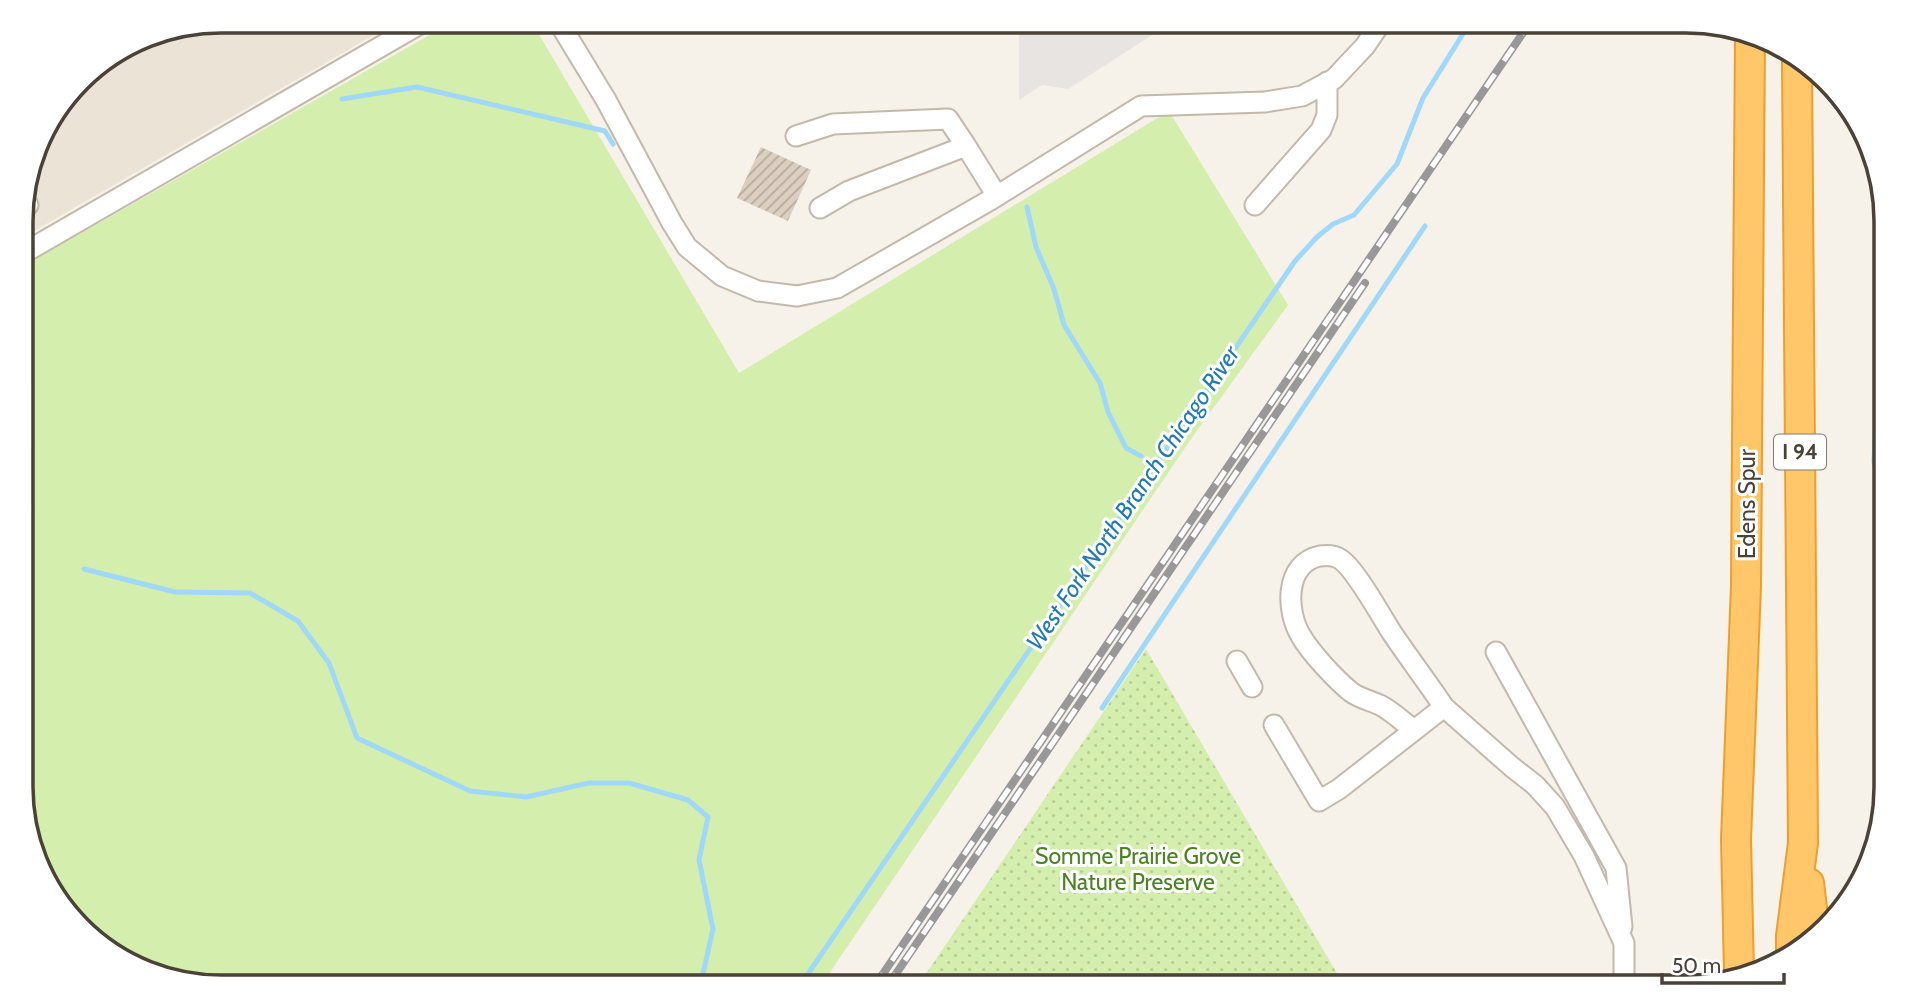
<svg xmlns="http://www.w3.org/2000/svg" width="1907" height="1008" font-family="Cabin,sans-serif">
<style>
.residential{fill:#eae3d6}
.grass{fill:#d4eead}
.park{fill:url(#park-dots)}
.parking{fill:#e7e4e1}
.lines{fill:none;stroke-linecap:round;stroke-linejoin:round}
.stream{stroke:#9fd8f8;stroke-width:5}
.building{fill:url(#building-hatch)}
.minor-casing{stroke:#c3b9aa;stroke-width:23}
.highway-casing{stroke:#ee9e2b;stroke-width:32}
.minor{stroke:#fff;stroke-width:19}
.highway{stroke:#ffc76a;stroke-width:28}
.rail-casing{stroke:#989898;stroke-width:8}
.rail{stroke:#fff;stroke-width:5;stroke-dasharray:16;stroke-linecap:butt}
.labels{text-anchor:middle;stroke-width:6;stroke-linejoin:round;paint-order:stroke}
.shield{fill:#fff;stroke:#807b72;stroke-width:2}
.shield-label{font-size:21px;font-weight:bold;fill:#4a4236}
.street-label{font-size:23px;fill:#4a4236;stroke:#fff}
.park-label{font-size:23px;fill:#4b8322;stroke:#fff}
.water-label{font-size:24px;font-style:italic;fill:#217ab1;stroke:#fff}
.rim{fill:none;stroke:#4a4236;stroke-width:3.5}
</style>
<defs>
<pattern id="park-dots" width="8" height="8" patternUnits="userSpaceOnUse" patternTransform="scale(1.75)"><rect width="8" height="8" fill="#d4eead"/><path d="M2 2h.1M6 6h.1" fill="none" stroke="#b8cd95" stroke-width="1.8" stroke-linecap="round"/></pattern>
<pattern id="building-hatch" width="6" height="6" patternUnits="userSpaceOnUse" patternTransform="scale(1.75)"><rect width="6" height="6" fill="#dccfc0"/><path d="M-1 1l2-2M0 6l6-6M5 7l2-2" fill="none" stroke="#b4aa9d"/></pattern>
</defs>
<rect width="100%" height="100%" fill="#f6f1e9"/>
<!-- residential -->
<path class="residential" d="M 222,21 L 398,21 L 22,238 L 21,208 L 42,132 L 89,71 L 145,36 Z"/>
<!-- grass -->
<path class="grass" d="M 454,21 L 531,21 L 739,373 L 1169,111 L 1288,305 L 1191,439 L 820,987 L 222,987 L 132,966 L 62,908 L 23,813 L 22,267 Z"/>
<!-- park -->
<path class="park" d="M 1146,649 L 1345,987 L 917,987 Z"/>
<!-- parking -->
<path class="parking" d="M 1019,21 L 1160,21 L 1160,30 L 1068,89 L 1042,85 L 1019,100 Z"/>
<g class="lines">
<!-- stream -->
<path class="stream" d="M 342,99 L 417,87 L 605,131 L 613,144
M 1882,190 L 1876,335 L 1877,401 L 1874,462 L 1885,508
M 1027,207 L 1036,247 L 1054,289 L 1064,325 L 1100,383 L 1108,412 L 1126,448 L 1141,456
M 84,569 L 175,592 L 250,593 L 298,621 L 329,663 L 357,738 L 470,791 L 526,797 L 589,783 L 629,783 L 688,800 L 708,817 L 699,860 L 713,929 L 700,987
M 1102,708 L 1425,226
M 1880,812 L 1882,653 C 1880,637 1885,620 1885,603
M 799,987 L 1295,261 L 1317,237 L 1333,224 L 1354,215 L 1397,164 L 1423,98 L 1471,21"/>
</g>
<!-- building -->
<path class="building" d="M 761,147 L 811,170 L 788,221 L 737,198 Z"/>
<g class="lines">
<!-- minor casing -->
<g class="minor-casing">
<path id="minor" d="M 558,21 L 606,100 L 672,223 L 687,247 L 722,276 L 758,291 L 797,296 L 837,288 L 992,199 L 1141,106 L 1265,102 L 1302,96 L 1334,79 L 1365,46 L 1382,21
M 796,136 L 833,124 L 948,119 L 966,146
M 24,199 L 28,205
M 1255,205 L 1321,130 L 1327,115 L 1327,82
M 820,208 L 849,191 L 966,146 L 997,196
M 22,254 L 425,21
M 1496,652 L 1616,868 L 1622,927
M 1237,661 L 1252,687
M 1274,725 L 1319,801 L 1339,789 L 1444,707 L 1512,767 L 1535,785 L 1555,807 L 1584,856 L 1624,943 L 1624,987
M 1414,730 C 1403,722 1392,711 1380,705 C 1371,701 1359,698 1351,692 C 1336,680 1310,652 1301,636 C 1286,612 1284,563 1320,556 C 1327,555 1334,555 1340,559 C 1355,568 1381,616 1392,633 C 1409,658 1427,682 1444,707"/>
</g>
<!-- highway casing -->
<g class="highway-casing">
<path id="highway" d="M 1809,883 L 1815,933
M 1791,955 L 1791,936 L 1803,843 L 1797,62
M 1739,973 L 1736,839 L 1746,586 L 1750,36"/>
</g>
<!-- minor -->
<use href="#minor" class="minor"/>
<!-- highway -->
<use href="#highway" class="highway"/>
<!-- rail casing -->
<g class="rail-casing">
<path id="rail" d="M 874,987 L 1531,21
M 887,987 L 1365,283"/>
</g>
<!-- rail -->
<use href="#rail" class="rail"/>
</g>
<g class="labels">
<!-- shield labels -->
<rect class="shield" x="1774" y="434.5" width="52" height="35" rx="5"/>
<g class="shield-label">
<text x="1800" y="459">I 94</text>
</g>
<!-- street labels -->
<g class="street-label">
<text transform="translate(1747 504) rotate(-90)" y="8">Edens Spur</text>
</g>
<!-- park labels -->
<g class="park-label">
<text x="1138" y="864">Somme Prairie Grove<tspan x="1138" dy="26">Nature Preserve</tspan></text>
</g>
<!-- water labels -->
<g class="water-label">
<text transform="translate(1133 498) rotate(-56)" y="8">West Fork North Branch Chicago River</text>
</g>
</g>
<!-- crop -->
<path d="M0 0H1907V1008H0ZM221 33H1686A188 188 0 0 1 1874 221V787A188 188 0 0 1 1686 975H221A188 188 0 0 1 33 787V221A188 188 0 0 1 221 33Z" fill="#fff" fill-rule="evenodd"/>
<path class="rim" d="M221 33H1686A188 188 0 0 1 1874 221V787A188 188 0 0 1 1686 975H221A188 188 0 0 1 33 787V221A188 188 0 0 1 221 33Z"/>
<!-- scale -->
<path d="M1662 973v10h122v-10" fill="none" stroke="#4a4236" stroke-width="3.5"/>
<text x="1672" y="973" font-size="21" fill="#4a4236" stroke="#ffffff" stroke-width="5" paint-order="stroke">50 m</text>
</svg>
